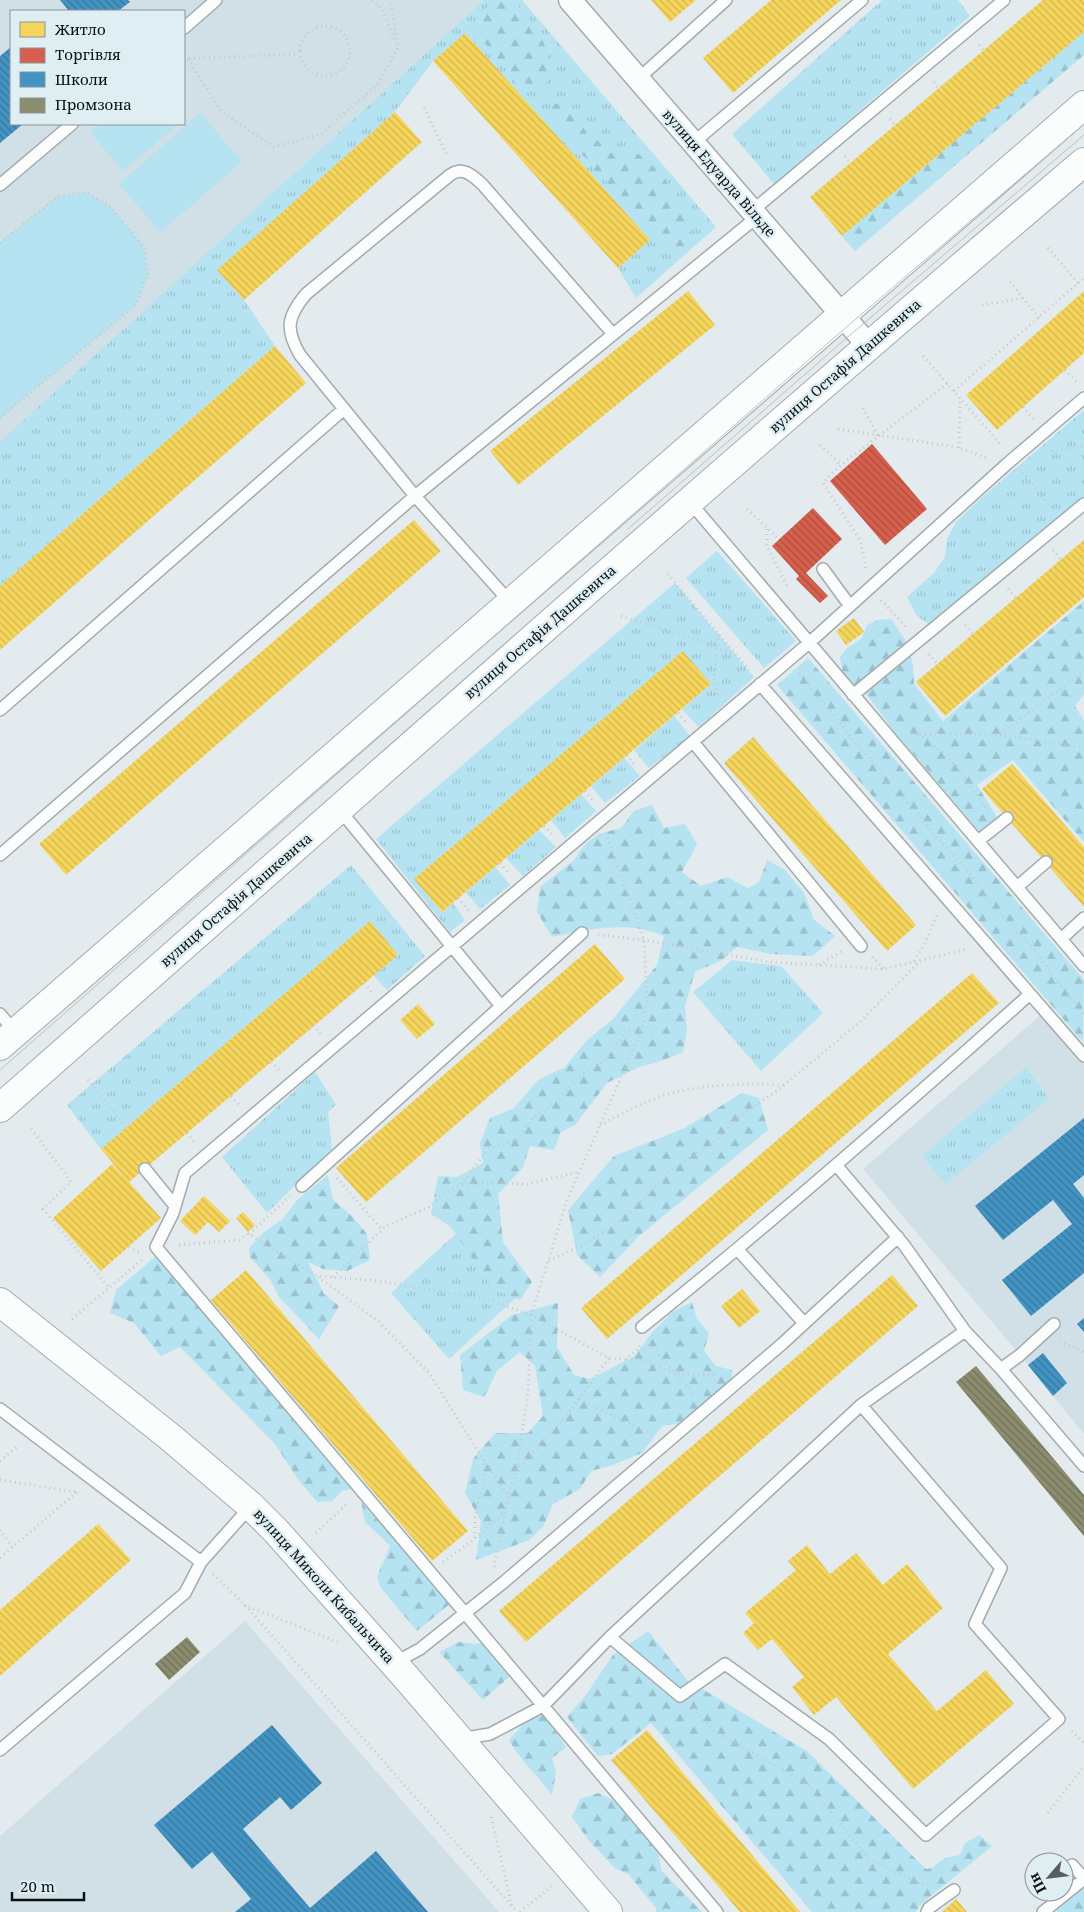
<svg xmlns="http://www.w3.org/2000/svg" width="1084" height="1912" font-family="'Noto Serif',serif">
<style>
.built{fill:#d0e0e6;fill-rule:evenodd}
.grass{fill:url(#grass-tufts)}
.forest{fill:url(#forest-firs)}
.pitch{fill:#b5e3f1}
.homes{fill:url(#homes-back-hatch)}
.shops{fill:url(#shops-back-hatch)}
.schools{fill:url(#schools-back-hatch)}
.industry{fill:url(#industry-back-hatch)}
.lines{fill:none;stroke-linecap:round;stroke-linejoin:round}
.lane-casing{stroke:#a4abad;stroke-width:14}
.street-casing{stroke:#a4abad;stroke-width:25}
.secondary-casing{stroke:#a4abad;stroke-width:30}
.path{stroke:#c6c9ca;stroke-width:3;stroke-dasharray:1 4;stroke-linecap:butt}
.lane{stroke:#fbfcfc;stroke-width:11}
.street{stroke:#fbfcfc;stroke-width:22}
.secondary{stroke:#fbfcfc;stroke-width:28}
.tram{stroke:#bec0c1;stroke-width:1}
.labels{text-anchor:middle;stroke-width:5;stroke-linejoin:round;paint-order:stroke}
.street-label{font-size:14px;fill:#0b1012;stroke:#deeef3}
</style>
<defs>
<pattern id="grass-tufts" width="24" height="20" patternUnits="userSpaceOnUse" patternTransform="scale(1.25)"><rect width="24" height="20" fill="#b5e3f1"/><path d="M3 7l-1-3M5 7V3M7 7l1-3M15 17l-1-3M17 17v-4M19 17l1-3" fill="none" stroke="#9ac2ce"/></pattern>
<pattern id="forest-firs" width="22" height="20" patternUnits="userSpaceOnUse" patternTransform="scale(1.25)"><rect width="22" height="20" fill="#b5e3f1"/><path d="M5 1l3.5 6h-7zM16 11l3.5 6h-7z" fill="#9ac2ce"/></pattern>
<pattern id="homes-back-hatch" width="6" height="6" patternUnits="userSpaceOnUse" patternTransform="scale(1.25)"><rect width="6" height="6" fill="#f6d55c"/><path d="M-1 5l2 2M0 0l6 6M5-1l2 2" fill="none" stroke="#d2b64f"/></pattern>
<pattern id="shops-back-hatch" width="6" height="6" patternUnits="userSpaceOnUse" patternTransform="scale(1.25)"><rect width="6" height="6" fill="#d6604d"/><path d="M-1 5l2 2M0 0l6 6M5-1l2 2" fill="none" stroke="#ac4e3f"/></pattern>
<pattern id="schools-back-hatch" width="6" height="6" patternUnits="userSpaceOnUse" patternTransform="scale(1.25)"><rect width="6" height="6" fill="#4393c3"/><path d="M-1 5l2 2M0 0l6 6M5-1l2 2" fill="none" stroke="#36779d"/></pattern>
<pattern id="industry-back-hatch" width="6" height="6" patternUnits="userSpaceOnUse" patternTransform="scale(1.25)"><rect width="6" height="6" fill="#8c8c6e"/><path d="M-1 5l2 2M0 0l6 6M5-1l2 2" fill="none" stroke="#717159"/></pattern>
</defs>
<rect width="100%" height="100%" fill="#e3ebee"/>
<!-- built -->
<path class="built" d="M 0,0 L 484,0 L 289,178 L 0,453 ZM 11,11 L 184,11 L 184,124 L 11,124 Z
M 1041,1015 L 1084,1065 L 1084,1434 L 1020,1355 L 863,1169 Z
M 245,1621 L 499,1912 L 0,1912 L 0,1836 Z"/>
<!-- grass -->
<path class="grass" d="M 484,0 L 522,0 L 716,227 L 636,298 L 618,268 L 650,240 L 465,33 L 433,61 L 395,112 L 218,270 L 244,300 L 275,346 L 0,586 L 0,442 Z
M 882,0 L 958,0 L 970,16 L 774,184 L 732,134 Z
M 1084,410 L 1084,496 L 930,625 L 917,616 L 907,597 L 934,573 L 945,557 L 947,539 L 956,522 L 979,500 Z
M 717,551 L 796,641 L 764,668 L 686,578 Z
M 675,583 L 754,677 L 699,727 L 682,709 L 711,684 L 683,652 L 415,878 L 442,912 L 453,903 L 465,920 L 450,932 L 376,839 Z
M 674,716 L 690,736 L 649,768 L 634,750 Z
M 624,758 L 640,776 L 605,803 L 591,786 Z
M 581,794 L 596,811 L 565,838 L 551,820 Z
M 539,830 L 556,847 L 523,876 L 506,858 Z
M 351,865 L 425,956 L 387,990 L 373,975 L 398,955 L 369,922 L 101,1149 L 67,1105 Z
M 495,867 L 510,885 L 480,909 L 466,892 Z
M 732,960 L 781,966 L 823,1013 L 761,1071 L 693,992 Z
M 1026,1067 L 1049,1099 L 946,1184 L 922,1156 Z
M 315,1072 L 336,1105 L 328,1112 L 332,1149 L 267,1213 L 222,1157 Z
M 461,1229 L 520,1294 L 449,1359 L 391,1293 Z"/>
<!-- forest -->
<path class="forest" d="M 495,0 L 514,0 L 539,33 L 546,48 L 551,78 L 538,89 L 517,84 L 496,57 L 491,48 L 480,41 C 479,24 479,10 495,0 Z
M 1084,32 L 1084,55 L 855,251 L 842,236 Z
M 560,102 L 580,121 L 587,134 L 601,143 L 605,151 L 613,153 C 619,150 629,148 635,152 C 657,164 683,201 690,225 C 692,231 691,238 691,244 L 682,248 L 666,250 L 646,230 L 641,219 L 616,194 L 608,182 L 598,175 L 591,162 L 580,153 L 572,135 L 553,116 L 551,106 Z
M 1084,601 L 1084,694 L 1075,706 L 1084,721 L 1084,842 L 1013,760 L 977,785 L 997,817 L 979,831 L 894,731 L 867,695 L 853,687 L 843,675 L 840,657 L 846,649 L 862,638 L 867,625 L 877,620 L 891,619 L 906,641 L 913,665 L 914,684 L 943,721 Z
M 808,658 L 1084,980 L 1083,1042 L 777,685 Z
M 652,805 L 664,828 L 685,824 L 697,844 L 682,872 L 701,886 L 727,877 L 748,888 L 759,882 L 767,860 L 785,870 L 804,893 L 814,920 L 835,936 L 813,956 L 771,954 L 737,947 L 722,960 L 695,972 L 685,1005 L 687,1031 L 683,1052 L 661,1061 L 639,1067 L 607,1083 L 575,1125 L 561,1132 L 554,1150 L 530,1146 L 523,1167 L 498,1194 L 503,1242 L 532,1282 L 520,1300 L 493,1289 L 451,1227 L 431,1214 L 438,1176 L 457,1177 L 483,1163 L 480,1143 L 490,1118 L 514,1108 L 538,1080 L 565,1067 L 587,1040 L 613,1019 L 657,965 L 664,936 C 629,920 588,929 552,937 L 537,912 L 540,887 L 573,861 L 586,843 L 599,834 L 621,828 L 634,811 Z
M 742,1093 L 759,1098 L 768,1130 L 639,1236 L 600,1277 L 577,1255 L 568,1210 L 614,1156 L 685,1128 Z
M 328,1175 L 333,1200 L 351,1215 L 367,1234 L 370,1260 L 347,1271 L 323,1269 L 308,1262 L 324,1294 L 339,1306 L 319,1339 L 279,1297 L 270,1279 L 250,1257 L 249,1248 L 264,1232 L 283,1219 L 297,1200 Z
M 156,1256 L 351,1489 L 342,1491 L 332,1501 L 317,1502 L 297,1478 L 275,1444 L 180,1347 L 161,1356 L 134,1323 L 110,1313 L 116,1290 Z
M 692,1302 L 697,1319 L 709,1333 L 704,1351 L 716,1366 L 732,1370 L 732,1383 L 716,1397 L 697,1408 L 678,1424 L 662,1426 L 642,1453 L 613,1465 L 591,1471 L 580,1489 L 553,1504 L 543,1527 L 529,1540 L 476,1560 L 481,1521 L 465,1493 L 473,1459 L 495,1433 L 528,1433 L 543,1416 L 535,1366 L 520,1352 L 497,1371 L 484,1397 L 463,1390 L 460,1355 L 512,1315 L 558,1303 L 557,1347 L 574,1375 L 590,1379 L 635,1356 L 650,1335 L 672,1312 Z
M 361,1502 L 451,1603 L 417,1631 L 380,1587 L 377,1576 L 390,1546 L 365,1522 Z
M 648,1631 L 687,1680 L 807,1751 L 926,1869 L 932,1868 L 945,1858 L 960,1855 L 965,1843 L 979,1835 L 992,1846 L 920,1905 L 916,1912 L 812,1912 L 651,1723 L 612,1754 L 598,1756 L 567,1717 L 585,1696 L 613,1655 Z
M 459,1642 L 475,1644 L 482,1643 L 509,1677 L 483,1700 L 439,1652 Z
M 544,1715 L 566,1747 L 552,1758 L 556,1773 L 552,1795 C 538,1776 520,1760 509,1740 L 526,1721 Z
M 598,1793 L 617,1802 L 659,1853 L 661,1870 L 702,1912 L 656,1912 L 656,1908 L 628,1874 L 615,1868 L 590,1842 L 572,1817 L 580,1799 Z
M 1072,1877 L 1084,1881 L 1084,1912 L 1057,1912 L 1056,1892 L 1064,1892 L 1064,1883 Z"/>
<!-- pitch -->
<path class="pitch" d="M 200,113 L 242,162 L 160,232 L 119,184 Z
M 100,124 L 179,124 L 123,171 L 90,132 Z
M 85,192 L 109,205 L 144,247 L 148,274 L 136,305 L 0,418 L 0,243 L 57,197 Z"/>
<!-- homes -->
<path class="homes" d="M 651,0 L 696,0 L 670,22 Z
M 771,0 L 841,0 L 733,93 L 703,58 Z
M 1043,0 L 1084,0 L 1084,32 L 842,236 L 810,197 Z
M 465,33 L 650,240 L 618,268 L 433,61 Z
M 395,112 L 422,142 L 244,300 L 217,270 Z
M 688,291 L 715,325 L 518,485 L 490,451 Z
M 1084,291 L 1084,353 L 997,430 L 966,395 Z
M 275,346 L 306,383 L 0,650 L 0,586 Z
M 414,520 L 441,551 L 66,875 L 39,844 Z
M 1084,540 L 1084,597 L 945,716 L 916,682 Z
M 854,618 L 864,632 L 846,645 L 836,631 Z
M 683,651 L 711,684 L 442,912 L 414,879 Z
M 753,737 L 916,925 L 887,951 L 724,763 Z
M 1012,764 L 1084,847 L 1084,907 L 982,789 Z
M 370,921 L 398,955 L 129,1182 L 161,1218 L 101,1271 L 53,1218 L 112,1164 L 127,1180 L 101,1149 Z
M 595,944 L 625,979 L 366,1202 L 336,1168 Z
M 972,973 L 999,1003 L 607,1339 L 581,1308 Z
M 418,1004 L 435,1024 L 417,1039 L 400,1020 Z
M 204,1196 L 230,1221 L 219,1232 L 208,1222 L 195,1235 L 180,1221 Z
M 243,1212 L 255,1225 L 248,1232 L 236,1218 Z
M 246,1270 L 468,1531 L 432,1561 L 211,1300 Z
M 892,1275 L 918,1306 L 526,1642 L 499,1611 Z
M 742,1289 L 760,1311 L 739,1328 L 721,1306 Z
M 98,1524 L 131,1560 L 0,1676 L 0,1610 Z
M 807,1545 L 830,1574 L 856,1553 L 883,1585 L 907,1564 L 943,1608 L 888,1654 L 937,1711 L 986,1670 L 1014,1704 L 913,1789 L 836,1697 L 814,1715 L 792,1687 L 804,1677 L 772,1639 L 758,1650 L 743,1633 L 754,1623 L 745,1613 L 796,1570 L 788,1561 Z
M 647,1730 L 800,1912 L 740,1912 L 611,1760 Z
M 956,1899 L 967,1912 L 942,1912 Z"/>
<!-- shops -->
<path class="shops" d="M 872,444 L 927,509 L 885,545 L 830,481 Z
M 813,508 L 842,539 L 806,573 L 828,596 L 820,603 L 796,579 L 799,576 L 772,546 Z"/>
<!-- schools -->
<path class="schools" d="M 60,0 L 128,0 L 130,2 L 118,11 L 69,11 Z
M 11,47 L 11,124 L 23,124 L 0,143 L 0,56 Z
M 1084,1118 L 1084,1175 L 1073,1184 L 1084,1198 L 1084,1273 L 1031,1316 L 1002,1280 L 1072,1224 L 1053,1200 L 1003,1240 L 975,1206 Z
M 1084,1318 L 1084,1332 L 1077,1324 Z
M 1043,1353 L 1067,1383 L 1053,1396 L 1028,1365 Z
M 272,1725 L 322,1783 L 291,1810 L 280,1797 L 243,1829 L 310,1908 L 376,1851 L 428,1912 L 235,1912 L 251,1899 L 212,1852 L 192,1869 L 154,1825 Z"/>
<!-- industry -->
<path class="industry" d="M 976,1366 L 1084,1495 L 1084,1536 L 956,1382 Z
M 187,1637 L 200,1652 L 169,1680 L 155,1664 Z"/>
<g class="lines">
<!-- lane casing -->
<g class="lane-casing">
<path id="lane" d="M 184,28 L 216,0
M 638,79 L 726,0
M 693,143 L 862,0
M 0,185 L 72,124
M 752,211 L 1004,0
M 689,501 L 1084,966
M 823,569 L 850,606
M 511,603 L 415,496 L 300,355 C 285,329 287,317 306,294 L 450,175 C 463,166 472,175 482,184 L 613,334
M 760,684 L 1084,1056
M 853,695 L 1084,504
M 0,710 L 344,409
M 693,742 L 861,946
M 339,809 L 501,1006
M 978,841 L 1007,818
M 0,855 L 415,496 L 757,217
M 1017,887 L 1046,862
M 1061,939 L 1084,918
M 0,1014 L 16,1033
M 837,1166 L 904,1245 L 965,1331 L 1001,1369 L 1084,1466
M 145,1169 L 175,1206
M 302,1186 L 582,933
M 738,1250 L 804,1323
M 642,1327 C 775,1220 903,1108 1030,994
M 1001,1369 L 1020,1355 L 1054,1324
M 0,1409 L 201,1562
M 610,1637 L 680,1696 L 725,1664 L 829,1739 L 926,1835 L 1059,1719 L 975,1624 L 1001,1568 L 861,1405
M 394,1663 L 420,1649 L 504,1582 L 782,1344 L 898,1237
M 460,1739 L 490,1734 L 543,1706 L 610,1637 L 861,1405 L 965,1331
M 0,1750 L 185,1593 L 201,1562 L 251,1506
M 1072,1865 L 1084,1878
M 717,1912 L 156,1247 L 173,1213 L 185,1173 L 809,643 L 1008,463 L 1084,398
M 927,1912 L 929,1908 L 954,1890
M 1043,1912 L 1084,1879"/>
</g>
<!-- street casing -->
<g class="street-casing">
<path id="street" d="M 570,0 L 868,345"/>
</g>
<!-- secondary casing -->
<g class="secondary-casing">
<path id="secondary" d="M 0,1046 L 1084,105
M 0,1108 C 360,791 718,472 1084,162
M 0,1302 L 170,1437 L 251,1506 L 276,1531 L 404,1675 L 608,1912"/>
</g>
<!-- path -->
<path class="path" d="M 372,0 L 382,8 L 395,41
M300 51a25 25 0 1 1 50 0a25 25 0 1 1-50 0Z
M 979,45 L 983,50
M 184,59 L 299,54
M 188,59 L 221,111 L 274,147 L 321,134 L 377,85 L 398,48 L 391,0
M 934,82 L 938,88
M 424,108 L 448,157
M 890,119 L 895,125
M 845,156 L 850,163
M 0,243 L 57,197 L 85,192 L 109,205 L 144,247 L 148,274 L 136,305 L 0,418
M 1048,248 L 1078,283
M 1010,282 L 1039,318
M 982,305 L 1023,298
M 923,356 L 1002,446
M 1065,370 L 1077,382
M 954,391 L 1084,278
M 1023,407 L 1034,419
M 863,408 L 878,436
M 838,429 L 956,447 L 987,458
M 820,445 L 841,465
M 959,448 L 960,398
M 1052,451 L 1084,446
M 1023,472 L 1051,508
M 747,509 L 778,538
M 767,529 L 767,546 L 788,588
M 1053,550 L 1061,560
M 866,568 L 860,540 L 823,483 L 841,465 L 948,383
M 668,574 L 749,670
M 1008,589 L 1016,598
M 881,600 L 907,628
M 621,616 L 702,641 L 736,656
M 965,625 L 973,634
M 718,634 L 714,680 L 718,697
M 929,654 L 938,665
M 799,673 L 805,678 L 814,694 L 829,709 L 848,734 L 877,767 L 890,788 L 914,808 L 936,837 L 970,873 L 986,899 L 1039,955 L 1055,979 L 1084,1014
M 678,713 L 687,724
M 910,734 L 996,734 L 1084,748
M 918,734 L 942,752 L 957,767 L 989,812
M 1000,734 L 1084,671
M 627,755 L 636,767
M 585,791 L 594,802
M 544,826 L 554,836
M 500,863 L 510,874
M 458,898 L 469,911
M 598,935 L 644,940 L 769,962 L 884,969 L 967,949
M 872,957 L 884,969
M 914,961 L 924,945 L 938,913
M 819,965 L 842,951
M 364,983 L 372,992
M 314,1025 L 321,1035
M 271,1062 L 279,1070
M 88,1080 L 126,1127
M 231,1096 L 239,1105
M 600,1125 C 620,1115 641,1103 662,1096 C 697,1084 747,1083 784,1085
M 31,1129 L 71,1182 L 43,1209 L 109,1288
M 187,1133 L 194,1142
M 337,1178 L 382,1230
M 462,1185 L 485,1183 L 527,1184 L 579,1172
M 249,1234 L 290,1196
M 179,1245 L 239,1240 L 248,1234 L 317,1276 L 379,1281 L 490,1300 L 531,1315 L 609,1358 L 625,1359 L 638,1350 L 641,1343
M 129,1247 L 139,1253
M 549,1261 L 588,1242 L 626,1217 L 674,1168 L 709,1146 L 740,1116 L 778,1090 L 861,1021 L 920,961
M 318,1277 L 379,1322 L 429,1373 L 469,1437 L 508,1496
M 333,1277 L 386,1226 L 429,1207 L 441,1196 L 461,1185 L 488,1149 L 517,1140 L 533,1118 L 557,1101 L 578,1077 L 606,1059 L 626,1030 L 642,1030
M 72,1319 L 144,1258
M 1060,1341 L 1084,1352
M 649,1344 L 695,1395
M 626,1359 L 645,1361 L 676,1374 L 717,1375
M 579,1399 L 651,1434
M 0,1461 L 19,1445
M 516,1471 L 567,1415 L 609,1358
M 0,1480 L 76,1492
M 0,1530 L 12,1547
M 316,1533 L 348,1503
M 475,1538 L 475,1519 L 478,1501 L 485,1482 L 484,1460
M 0,1558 L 79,1490
M 443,1562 L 469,1543 L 504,1513
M 494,1567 L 508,1497 L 516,1472 L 528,1393 L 531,1315 L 567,1200 L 642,1030 L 647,1001 L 644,940 L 607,837
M 213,1574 L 244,1604 L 517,1912
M 244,1605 L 338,1642
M 692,1709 L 714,1731 L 807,1783 L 868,1858 L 920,1884 L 932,1883
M 1072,1731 L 1084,1743
M 1048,1813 L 1084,1766
M 491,1817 L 512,1906
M 520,1912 L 552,1886"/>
<!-- lane -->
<use href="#lane" class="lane"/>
<!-- street -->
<use href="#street" class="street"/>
<!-- secondary -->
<use href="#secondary" class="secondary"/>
<!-- tram -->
<path class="tram" d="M 628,529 L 842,342 L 1084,135
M 0,1070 L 836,336 L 1084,124"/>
</g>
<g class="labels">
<!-- street labels -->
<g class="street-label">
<text transform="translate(719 173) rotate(49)" y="5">вулиця Едуарда Вільде</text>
<text transform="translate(845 366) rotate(-41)" y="5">вулиця Остафія Дашкевича</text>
<text transform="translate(540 632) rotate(-41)" y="5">вулиця Остафія Дашкевича</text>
<text transform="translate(236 900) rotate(-41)" y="5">вулиця Остафія Дашкевича</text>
<text transform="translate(324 1586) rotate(48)" y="5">вулиця Миколи Кибальчича</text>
</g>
</g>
<!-- legend -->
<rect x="10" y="10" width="175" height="115" fill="#deeef3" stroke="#8a9599"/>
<rect x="20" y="22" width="25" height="15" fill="#f6d55c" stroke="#8a9599"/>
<text x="55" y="35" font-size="15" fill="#0b1012">Житло</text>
<rect x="20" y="48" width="25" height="15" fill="#d6604d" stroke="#8a9599"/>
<text x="55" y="60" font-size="15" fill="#0b1012">Торгівля</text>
<rect x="20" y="72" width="25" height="15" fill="#4393c3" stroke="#8a9599"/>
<text x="55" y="85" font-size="15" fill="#0b1012">Школи</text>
<rect x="20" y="98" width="25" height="15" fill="#8c8c6e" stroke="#8a9599"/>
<text x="55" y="110" font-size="15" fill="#0b1012">Промзона</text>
<!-- north arrow -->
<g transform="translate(1049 1877) rotate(242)"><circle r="24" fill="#deeef3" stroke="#8a9599"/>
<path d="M0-4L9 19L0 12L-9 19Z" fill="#575d5f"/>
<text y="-8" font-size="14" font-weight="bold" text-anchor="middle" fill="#0b1012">Пн</text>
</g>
<!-- scale -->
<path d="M12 1892v8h72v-8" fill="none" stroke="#0b1012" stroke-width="2.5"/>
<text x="20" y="1892" font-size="15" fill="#0b1012" stroke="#deeef3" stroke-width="4" paint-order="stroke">20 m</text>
</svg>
